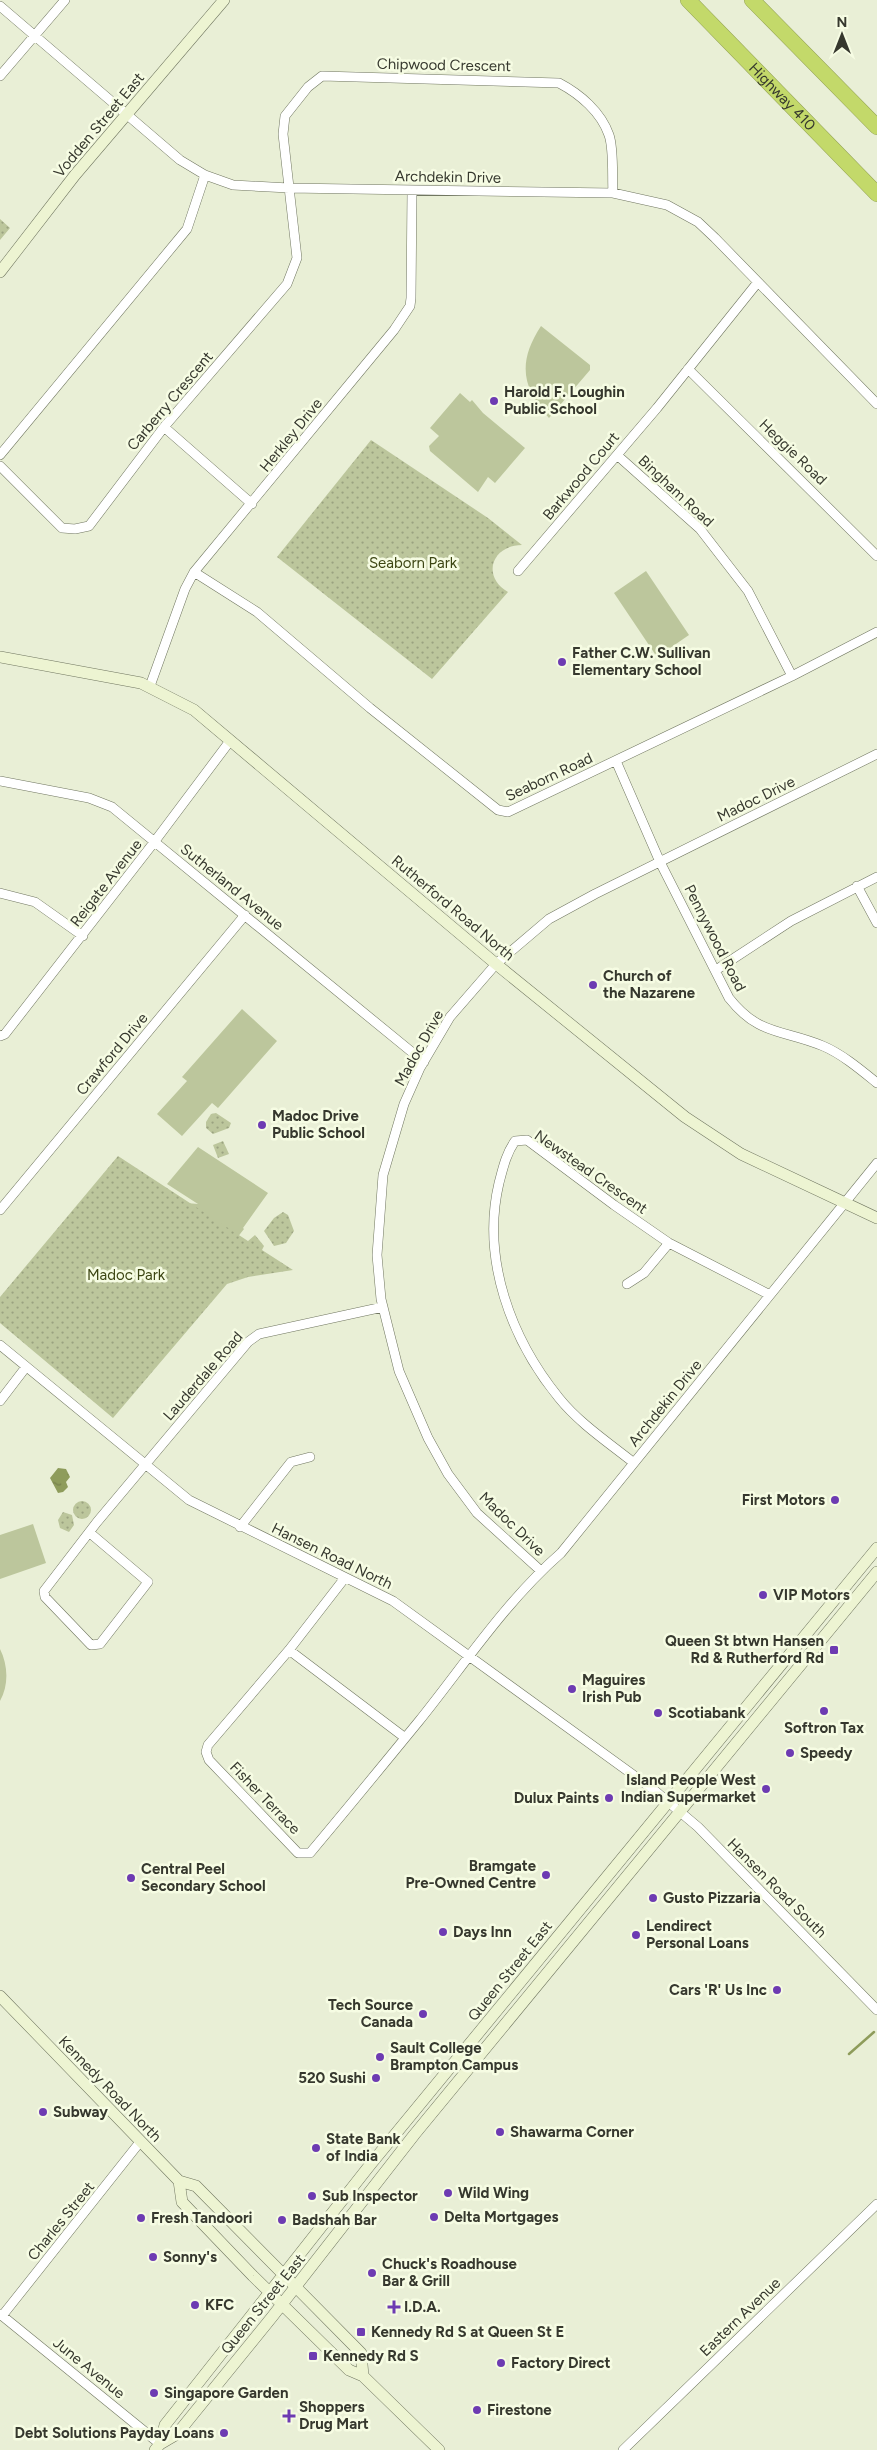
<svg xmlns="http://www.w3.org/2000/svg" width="877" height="2450" font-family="Figtree,sans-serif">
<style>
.grass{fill:#bcc69c}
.park{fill:url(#park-dots)}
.water{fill:url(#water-ripples)}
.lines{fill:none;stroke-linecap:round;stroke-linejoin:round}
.stream{stroke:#8e9c5b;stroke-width:2.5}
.street-casing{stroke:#707660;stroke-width:10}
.secondary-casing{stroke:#707660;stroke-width:12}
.highway-casing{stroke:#92a155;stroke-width:16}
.street{stroke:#fff;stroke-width:9}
.secondary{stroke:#edf4d2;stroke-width:11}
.highway{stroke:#c3d96a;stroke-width:15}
.poi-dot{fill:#6d3bb2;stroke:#f6fce3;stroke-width:2}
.labels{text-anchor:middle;stroke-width:5;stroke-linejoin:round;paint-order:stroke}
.street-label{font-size:15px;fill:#36382e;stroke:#f6fce3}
.poi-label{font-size:15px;font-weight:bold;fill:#36382e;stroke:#f6fce3;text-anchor:start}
.park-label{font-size:15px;fill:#3d4614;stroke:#f6fce3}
</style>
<defs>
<pattern id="park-dots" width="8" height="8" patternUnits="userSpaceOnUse" patternTransform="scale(1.25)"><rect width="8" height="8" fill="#bcc69c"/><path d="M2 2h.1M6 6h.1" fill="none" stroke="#9aa280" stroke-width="1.8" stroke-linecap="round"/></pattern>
<pattern id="water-ripples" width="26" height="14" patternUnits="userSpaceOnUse" patternTransform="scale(1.25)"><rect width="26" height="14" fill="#8e9c5b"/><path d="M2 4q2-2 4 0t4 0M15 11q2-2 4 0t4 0" fill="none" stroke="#75804c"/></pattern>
</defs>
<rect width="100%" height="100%" fill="#e9efd6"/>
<!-- grass -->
<path class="grass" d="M 541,326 L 590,365 L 590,370 L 549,418 C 521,387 518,361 541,326 Z
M 460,393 L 470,402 L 472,400 L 483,413 L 525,448 L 495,483 L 488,477 L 478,492 L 430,451 L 429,446 L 439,436 L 430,428 Z
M 646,571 L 689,635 L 657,657 L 614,593 Z
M 242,1009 L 277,1041 L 218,1108 L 212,1103 L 182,1136 L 157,1114 L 187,1081 L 182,1077 Z
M 198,1147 L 268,1193 L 243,1228 L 244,1229 L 177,1314 L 186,1203 L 198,1204 L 167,1184 Z
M 33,1524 L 46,1563 L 0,1579 L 0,1535 Z
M 0,1649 C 8,1665 9,1685 0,1701 Z"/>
<!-- park -->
<path class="park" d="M 0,219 L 10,228 L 0,240 Z
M 371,440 L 488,518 L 522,545 C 492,545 481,576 508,592 L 432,679 L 277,557 Z
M 216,1113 L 231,1123 L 229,1128 L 213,1134 L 206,1128 L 206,1122 L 211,1114 Z
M 223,1141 L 229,1154 L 218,1158 L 213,1145 Z
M 118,1156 L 248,1241 L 255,1235 L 264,1246 L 262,1250 L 293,1270 L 248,1277 L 227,1284 L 113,1418 L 0,1323 L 0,1297 Z
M 283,1212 L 288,1215 L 294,1231 L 286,1243 L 274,1246 L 264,1231 L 274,1218 Z
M73 1510a9 9 0 1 1 18 0a9 9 0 1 1-18 0Z
M 63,1512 L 72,1515 L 74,1525 L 69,1532 L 60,1528 L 58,1520 Z"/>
<!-- water -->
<path class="water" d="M 58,1468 L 66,1469 L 70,1477 L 66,1482 L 68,1487 L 63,1492 L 58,1493 L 50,1478 Z"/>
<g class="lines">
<!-- stream -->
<path class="stream" d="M 849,2054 L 874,2032"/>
<!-- street casing -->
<g class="street-casing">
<path id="street" d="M 0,6 L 180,160 L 205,175 L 233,185 L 289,188 L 613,193 L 667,205 L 698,222 L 715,238 L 877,404
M 0,76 L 65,0
M 688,369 L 877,556
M 164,427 L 252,504
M 0,455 L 187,229 L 205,175
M 617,455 L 700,529 L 748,591 L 792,676
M 0,466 L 62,528 L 75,529 L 89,526 L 164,427 L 287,284 L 297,258 L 283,134 L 285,116 L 308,87 L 322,76 L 559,83 C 580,94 601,112 609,135 C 614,149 612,177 613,193
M 518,571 L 657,408 L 758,282
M 194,572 L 257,612 L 370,708 L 498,810 L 508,812 L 792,676 L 877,632
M 150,686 L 185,589 L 194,572 L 394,330 L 410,306 L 411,298 L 412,191
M 616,761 L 660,862 L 729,998 C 759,1036 782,1029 823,1046 C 842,1054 861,1070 877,1083
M 0,781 L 89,798 L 112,807 L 424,1062
M 857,886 L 877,923
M 0,893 L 35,902 L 83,936
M 716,970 L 791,921 L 877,877
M 0,1036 L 5,1034 L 155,841 L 230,741
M 0,1210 L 245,915
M 627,1284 L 644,1273 L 669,1243
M 0,1345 L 189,1500 L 393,1601 L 654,1790 L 698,1827 L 877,2010
M 0,1401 L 26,1367
M 634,1463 C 609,1443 579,1423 559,1398 C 511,1339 481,1259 499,1183 C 503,1168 506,1154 515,1141 L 527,1140 L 614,1205 L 669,1243 L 770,1295
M 240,1527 L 291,1462 L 310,1457
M 90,1533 L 148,1582 L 100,1644 L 91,1645 L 45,1597 L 44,1591 L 97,1522 L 248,1342 L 259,1334 L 383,1307
M 541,1571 L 477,1513 L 448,1474 L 428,1438 L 399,1371 L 381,1299 L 377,1255 L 383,1175 L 404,1104 L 420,1068 L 450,1017 L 496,964 L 549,919 L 595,894 L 877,754
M 344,1579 L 289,1650 L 208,1745 L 206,1752 L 209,1760 L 298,1853 L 310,1853 C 347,1809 383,1765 419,1721 C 464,1665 506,1601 561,1553 L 877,1163
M 289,1650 L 404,1737
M 0,2314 L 160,2444
M 2,2316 L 140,2142
M 623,2450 L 877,2204"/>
</g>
<!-- secondary casing -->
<g class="secondary-casing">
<path id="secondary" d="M 0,272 L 75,175 L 224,0
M 0,657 L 141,683 L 194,710 L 496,964 L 685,1117 L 741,1154 L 877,1218
M 0,1996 L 179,2181 L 196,2186 L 361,2353 L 363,2376
M 179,2181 L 182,2202 L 253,2276 L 349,2370 L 363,2376 L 439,2450
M 160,2444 L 165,2425 L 370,2165 L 877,1548
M 155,2450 L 160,2444 L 177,2434 L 272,2317 L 414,2135 L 877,1572"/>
</g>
<!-- highway casing -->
<g class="highway-casing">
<g id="highway">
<path id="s1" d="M 688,0 L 877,194"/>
<path d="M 752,0 L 877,127"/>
</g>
</g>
<!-- street -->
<use href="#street" class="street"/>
<!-- secondary -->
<use href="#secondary" class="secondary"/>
<!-- highway -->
<use href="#highway" class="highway"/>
</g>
<!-- markers -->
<g class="poi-dot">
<circle cx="494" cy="401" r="5"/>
<circle cx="562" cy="662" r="5"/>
<circle cx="593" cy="985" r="5"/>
<circle cx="262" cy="1125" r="5"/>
<circle cx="835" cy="1500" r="5"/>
<circle cx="763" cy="1595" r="5"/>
<rect x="829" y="1645" width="10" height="10" rx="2.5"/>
<circle cx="572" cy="1689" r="5"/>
<circle cx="824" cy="1711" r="5"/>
<circle cx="658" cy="1713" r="5"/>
<circle cx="790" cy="1753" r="5"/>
<circle cx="766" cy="1789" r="5"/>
<circle cx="609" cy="1798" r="5"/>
<circle cx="546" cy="1875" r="5"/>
<circle cx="131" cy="1878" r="5"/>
<circle cx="653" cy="1898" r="5"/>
<circle cx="443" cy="1932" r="5"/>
<circle cx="636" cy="1935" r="5"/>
<circle cx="777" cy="1990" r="5"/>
<circle cx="423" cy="2014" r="5"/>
<circle cx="380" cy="2057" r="5"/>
<circle cx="376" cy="2078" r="5"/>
<circle cx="43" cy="2112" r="5"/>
<circle cx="500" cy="2132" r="5"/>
<circle cx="316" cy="2148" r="5"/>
<circle cx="448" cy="2193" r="5"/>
<circle cx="312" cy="2196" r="5"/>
<circle cx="434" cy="2217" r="5"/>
<circle cx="141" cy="2218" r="5"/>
<circle cx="282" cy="2220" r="5"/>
<circle cx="153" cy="2257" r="5"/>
<circle cx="372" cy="2273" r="5"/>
<circle cx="195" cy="2305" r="5"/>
<path d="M391.5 2299.5h5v5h5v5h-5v5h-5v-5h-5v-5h5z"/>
<rect x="356" y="2327" width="10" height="10" rx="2.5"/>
<rect x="308" y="2351" width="10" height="10" rx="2.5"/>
<circle cx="501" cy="2363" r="5"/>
<circle cx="154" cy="2393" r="5"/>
<circle cx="477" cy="2410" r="5"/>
<path d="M286.5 2408.5h5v5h5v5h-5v5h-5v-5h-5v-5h5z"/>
<circle cx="224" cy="2433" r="5"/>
</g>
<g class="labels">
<!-- street labels -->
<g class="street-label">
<text transform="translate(444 65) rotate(1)" y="5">Chipwood Crescent</text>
<text dy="5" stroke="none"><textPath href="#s1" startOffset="135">Highway 410</textPath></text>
<text transform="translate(99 125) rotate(-50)" y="5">Vodden Street East</text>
<text transform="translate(448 177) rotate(1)" y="5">Archdekin Drive</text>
<text transform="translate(170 401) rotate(-50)" y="5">Carberry Crescent</text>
<text transform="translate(291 435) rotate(-51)" y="5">Herkley Drive</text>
<text transform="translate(793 452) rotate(44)" y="5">Heggie Road</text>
<text transform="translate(581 476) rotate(-50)" y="5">Barkwood Court</text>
<text transform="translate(676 491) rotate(43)" y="5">Bingham Road</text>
<text transform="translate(549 777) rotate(-25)" y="5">Seaborn Road</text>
<text transform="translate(756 799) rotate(-26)" y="5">Madoc Drive</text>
<text transform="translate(106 883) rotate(-52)" y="5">Reigate Avenue</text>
<text transform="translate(232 887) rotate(39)" y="5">Sutherland Avenue</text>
<text transform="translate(453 908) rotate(40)" y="5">Rutherford Road North</text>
<text transform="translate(715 938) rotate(63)" y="5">Pennywood Road</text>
<text transform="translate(419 1048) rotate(-61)" y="5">Madoc Drive</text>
<text transform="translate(112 1054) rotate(-50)" y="5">Crawford Drive</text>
<text transform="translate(591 1172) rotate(35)" y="5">Newstead Crescent</text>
<text transform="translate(203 1376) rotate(-49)" y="5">Lauderdale Road</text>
<text transform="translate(665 1403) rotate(-51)" y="5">Archdekin Drive</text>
<text transform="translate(512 1524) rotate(44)" y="5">Madoc Drive</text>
<text transform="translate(332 1556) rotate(26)" y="5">Hansen Road North</text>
<text transform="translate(265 1798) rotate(46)" y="5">Fisher Terrace</text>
<text transform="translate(777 1888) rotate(45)" y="5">Hansen Road South</text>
<text transform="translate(510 1971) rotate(-51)" y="5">Queen Street East</text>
<text transform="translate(110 2089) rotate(46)" y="5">Kennedy Road North</text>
<text transform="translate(61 2221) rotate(-51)" y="5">Charles Street</text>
<text transform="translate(263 2304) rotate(-51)" y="5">Queen Street East</text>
<text transform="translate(740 2317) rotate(-44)" y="5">Eastern Avenue</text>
<text transform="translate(89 2368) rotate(39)" y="5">June Avenue</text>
</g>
<!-- poi labels -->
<g class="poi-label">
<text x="504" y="397">Harold F. Loughin<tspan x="504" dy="17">Public School</tspan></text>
<text x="572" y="658">Father C.W. Sullivan<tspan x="572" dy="17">Elementary School</tspan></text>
<text x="603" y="981">Church of<tspan x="603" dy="17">the Nazarene</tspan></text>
<text x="272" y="1121">Madoc Drive<tspan x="272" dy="17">Public School</tspan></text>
<text x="825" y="1505" text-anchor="end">First Motors</text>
<text x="773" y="1600">VIP Motors</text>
<text x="824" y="1646" text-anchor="end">Queen St btwn Hansen<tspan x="824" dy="17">Rd &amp; Rutherford Rd</tspan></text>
<text x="582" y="1685">Maguires<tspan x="582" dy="17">Irish Pub</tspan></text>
<text x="668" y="1718">Scotiabank</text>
<text x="824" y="1733" text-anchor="middle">Softron Tax</text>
<text x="800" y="1758">Speedy</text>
<text x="756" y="1785" text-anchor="end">Island People West<tspan x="756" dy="17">Indian Supermarket</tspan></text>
<text x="599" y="1803" text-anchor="end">Dulux Paints</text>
<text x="536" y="1871" text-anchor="end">Bramgate<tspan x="536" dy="17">Pre-Owned Centre</tspan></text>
<text x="141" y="1874">Central Peel<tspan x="141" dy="17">Secondary School</tspan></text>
<text x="663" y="1903">Gusto Pizzaria</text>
<text x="646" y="1931">Lendirect<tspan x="646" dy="17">Personal Loans</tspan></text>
<text x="453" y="1937">Days Inn</text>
<text x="767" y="1995" text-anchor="end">Cars 'R' Us Inc</text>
<text x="413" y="2010" text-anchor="end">Tech Source<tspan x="413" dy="17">Canada</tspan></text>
<text x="390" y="2053">Sault College<tspan x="390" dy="17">Brampton Campus</tspan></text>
<text x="366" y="2083" text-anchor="end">520 Sushi</text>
<text x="53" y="2117">Subway</text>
<text x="510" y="2137">Shawarma Corner</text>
<text x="326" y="2144">State Bank<tspan x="326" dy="17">of India</tspan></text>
<text x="458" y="2198">Wild Wing</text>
<text x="322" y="2201">Sub Inspector</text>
<text x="444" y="2222">Delta Mortgages</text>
<text x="151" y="2223">Fresh Tandoori</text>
<text x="292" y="2225">Badshah Bar</text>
<text x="163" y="2262">Sonny's</text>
<text x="382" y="2269">Chuck's Roadhouse<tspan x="382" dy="17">Bar &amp; Grill</tspan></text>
<text x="205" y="2310">KFC</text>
<text x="404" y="2312">I.D.A.</text>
<text x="371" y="2337">Kennedy Rd S at Queen St E</text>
<text x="323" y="2361">Kennedy Rd S</text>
<text x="511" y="2368">Factory Direct</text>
<text x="164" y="2398">Singapore Garden</text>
<text x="299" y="2412">Shoppers<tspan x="299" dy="17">Drug Mart</tspan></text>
<text x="487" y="2415">Firestone</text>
<text x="214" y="2438" text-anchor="end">Debt Solutions Payday Loans</text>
</g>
<!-- park labels -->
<g class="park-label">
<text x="413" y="568">Seaborn Park</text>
<text x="126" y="1280">Madoc Park</text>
</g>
</g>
<!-- north arrow -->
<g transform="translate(842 35)" stroke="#f6fce3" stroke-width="4" paint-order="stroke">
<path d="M0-4L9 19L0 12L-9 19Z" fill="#36382e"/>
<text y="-8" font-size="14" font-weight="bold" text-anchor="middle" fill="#36382e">N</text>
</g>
</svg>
